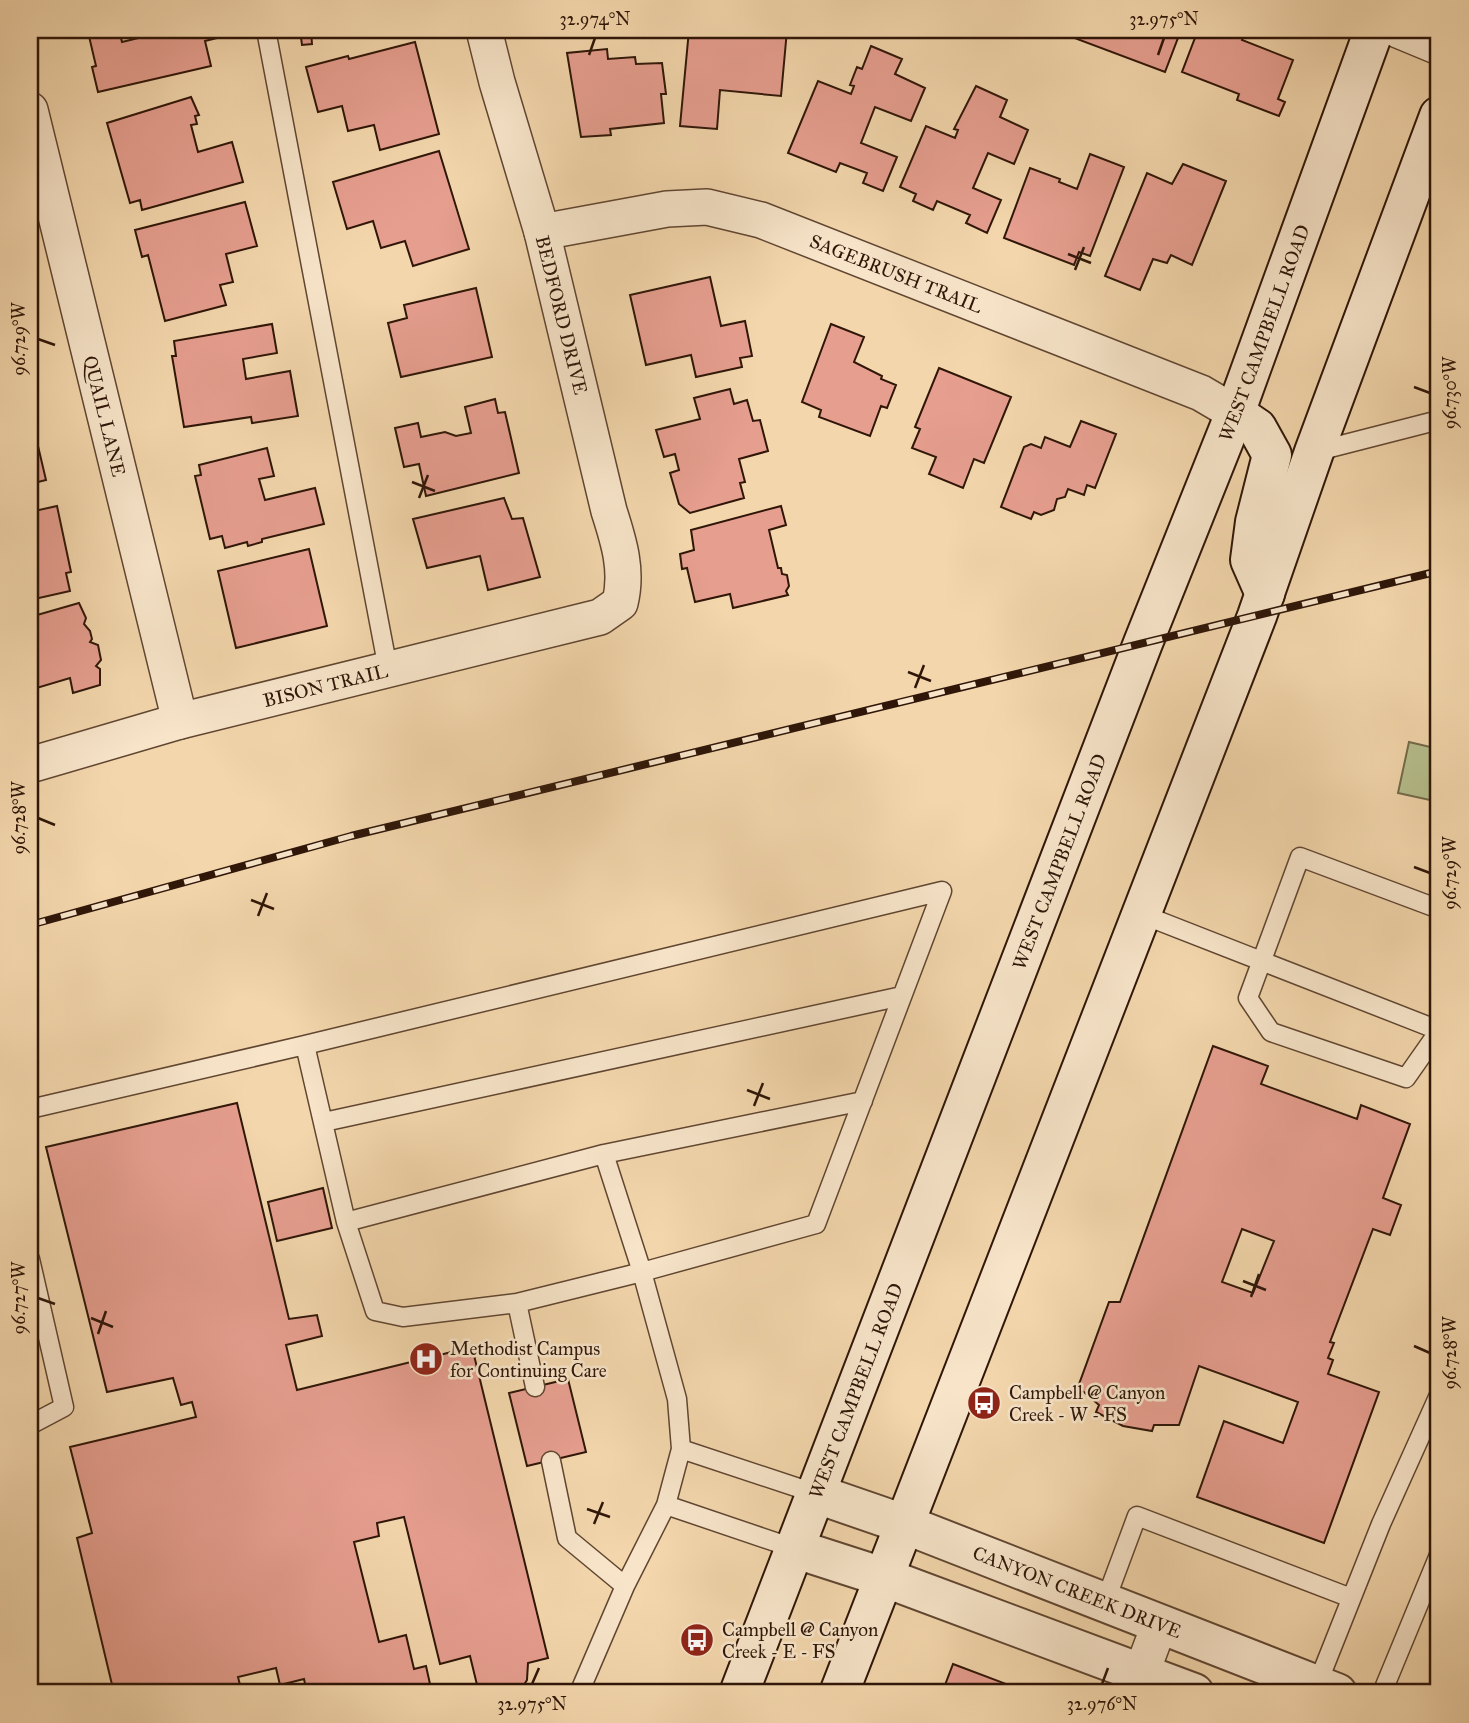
<svg xmlns="http://www.w3.org/2000/svg" width="1469" height="1723" font-family="'IM FELL Great Primer',serif">
<style>
.green{fill:#b6bf8d;stroke:#726a4a;stroke-width:2}
.building{fill:#e69e8f;stroke:#2f1608;stroke-width:2;fill-rule:evenodd}
.lines{fill:none;stroke-linecap:round;stroke-linejoin:round}
.service-casing{stroke:#604631;stroke-width:21}
.minor-casing{stroke:#604631;stroke-width:38}
.tertiary-casing{stroke:#604631;stroke-width:42}
.secondary-casing{stroke:#2f1608;stroke-width:42}
.service{stroke:#f7e4c9;stroke-width:18}
.minor{stroke:#f7e4c9;stroke-width:35}
.tertiary{stroke:#f7e4c9;stroke-width:38}
.secondary{stroke:#f7e4c9;stroke-width:38}
.rail-casing{stroke:#2f1608;stroke-width:8}
.rail{stroke:#f7e4c9;stroke-width:5;stroke-dasharray:16;stroke-linecap:butt}
.ticks{fill:none;stroke:#2f1608;stroke-width:2.5}
.labels{text-anchor:middle;stroke-width:5;stroke-linejoin:round;paint-order:stroke}
.street-label{font-size:19px;fill:#2f1608;stroke:#f7e4c9}
.poi-label{font-size:19px;fill:#2f1608;stroke:#f7e4c9;text-anchor:start}
.neatline{fill:none;stroke:#2f1608;stroke-width:2.5}
.ticks-label{font-size:18px;text-anchor:middle;fill:#2f1608}
</style>
<rect width="100%" height="100%" fill="#f3d6ac"/>
<filter id="stains"><feTurbulence type="fractalNoise" baseFrequency=".00286" numOctaves="4"/><feColorMatrix values="0 0 0 0 .2 0 0 0 0 .09 0 0 0 0 .02 0 0 0 .5 -.17"/></filter>
<radialGradient id="worn" r=".72"><stop offset=".6" stop-color="#630" stop-opacity="0"/><stop offset="1" stop-color="#630" stop-opacity=".3"/></radialGradient>
<!-- green -->
<path class="green" d="M 1409,742 L 1439,749 L 1439,802 L 1398,793 Z"/>
<!-- building -->
<path class="building" d="M 94,30 L 119,30 L 122,42 L 163,32 L 163,30 L 220,30 L 221,37 L 205,41 L 211,66 L 98,92 L 92,67 L 96,66 L 88,32 Z
M 300,30 L 311,30 L 312,44 L 302,45 Z
M 689,30 L 787,30 L 781,96 L 720,90 L 717,129 L 680,126 Z
M 1071,30 L 1181,30 L 1165,72 L 1069,36 Z
M 1198,30 L 1239,30 L 1245,32 L 1242,40 L 1293,60 L 1278,99 L 1285,102 L 1279,116 L 1237,100 L 1239,94 L 1182,72 Z
M 415,42 L 439,134 L 380,150 L 374,125 L 348,131 L 342,106 L 318,112 L 306,67 L 348,56 L 349,59 Z
M 871,46 L 902,59 L 895,74 L 925,88 L 911,121 L 875,107 L 861,143 L 897,157 L 883,191 L 863,183 L 867,173 L 840,163 L 836,172 L 788,153 L 818,81 L 851,94 L 854,86 L 850,85 L 857,67 L 862,69 Z
M 607,49 L 608,59 L 635,57 L 636,64 L 662,63 L 666,94 L 661,94 L 664,123 L 610,129 L 611,135 L 581,137 L 567,53 Z
M 976,86 L 1007,100 L 1000,117 L 1028,130 L 1014,164 L 988,153 L 973,188 L 1001,200 L 987,233 L 966,223 L 970,215 L 937,201 L 933,210 L 913,201 L 916,194 L 900,187 L 926,126 L 955,138 L 958,130 L 954,129 Z
M 191,97 L 199,115 L 195,116 L 197,124 L 191,125 L 198,152 L 232,142 L 243,182 L 142,210 L 140,200 L 130,203 L 107,123 Z
M 439,151 L 469,249 L 413,266 L 405,241 L 381,248 L 373,221 L 347,229 L 333,182 Z
M 1090,154 L 1124,167 L 1090,256 L 1079,252 L 1074,265 L 1004,238 L 1030,168 L 1060,179 L 1059,182 L 1077,189 Z
M 1183,164 L 1226,181 L 1192,265 L 1171,255 L 1167,263 L 1153,259 L 1140,290 L 1105,276 L 1147,173 L 1172,184 Z
M 245,202 L 257,246 L 226,254 L 233,282 L 220,285 L 226,305 L 165,321 L 148,255 L 142,257 L 135,230 Z
M 710,277 L 721,326 L 745,321 L 752,356 L 740,358 L 742,367 L 696,377 L 691,355 L 646,365 L 630,295 Z
M 476,288 L 492,357 L 401,377 L 388,323 L 407,318 L 404,305 Z
M 272,324 L 277,353 L 243,359 L 246,379 L 290,371 L 298,416 L 252,423 L 251,417 L 184,427 L 172,356 L 176,356 L 174,341 Z
M 831,324 L 864,337 L 854,362 L 882,376 L 881,379 L 896,385 L 887,408 L 881,406 L 870,436 L 819,417 L 821,410 L 802,402 Z
M 939,368 L 1011,397 L 984,463 L 974,459 L 963,488 L 929,474 L 936,457 L 912,448 L 920,429 L 915,427 Z
M 730,389 L 734,404 L 747,400 L 753,421 L 760,420 L 768,451 L 739,459 L 745,482 L 740,483 L 744,498 L 690,513 L 679,504 L 670,473 L 679,470 L 675,454 L 664,457 L 656,430 L 700,419 L 694,398 Z
M 495,399 L 498,413 L 505,412 L 519,473 L 426,496 L 419,464 L 404,467 L 395,428 L 418,423 L 421,437 L 445,432 L 456,436 L 471,433 L 465,407 Z
M 30,412 L 46,480 L 30,484 Z
M 1081,421 L 1116,434 L 1095,488 L 1087,485 L 1084,495 L 1068,489 L 1065,497 L 1057,499 L 1054,510 L 1041,515 L 1034,512 L 1031,519 L 1001,507 L 1024,447 L 1031,444 L 1041,448 L 1045,437 L 1070,447 Z
M 267,448 L 274,476 L 259,479 L 265,500 L 315,488 L 324,524 L 262,539 L 262,542 L 248,546 L 247,542 L 225,548 L 222,536 L 210,539 L 195,476 L 201,475 L 199,465 Z
M 504,498 L 512,519 L 523,518 L 540,577 L 488,590 L 480,556 L 427,568 L 413,519 Z
M 57,506 L 71,572 L 66,573 L 70,591 L 30,600 L 30,512 Z
M 781,506 L 786,525 L 769,530 L 778,568 L 781,568 L 782,574 L 787,575 L 789,586 L 786,591 L 788,595 L 733,608 L 730,594 L 695,602 L 687,568 L 682,569 L 680,554 L 694,550 L 691,530 Z
M 309,549 L 327,626 L 236,648 L 218,571 Z
M 79,603 L 86,618 L 84,624 L 90,631 L 92,639 L 90,642 L 98,645 L 101,660 L 96,666 L 100,669 L 100,685 L 73,693 L 70,678 L 30,690 L 30,617 Z
M 1213,1046 L 1268,1066 L 1261,1084 L 1357,1119 L 1361,1105 L 1410,1124 L 1383,1198 L 1401,1205 L 1390,1235 L 1373,1229 L 1330,1342 L 1334,1343 L 1328,1358 L 1333,1360 L 1328,1374 L 1379,1392 L 1324,1543 L 1197,1497 L 1224,1421 L 1283,1443 L 1298,1402 L 1199,1366 L 1179,1425 L 1154,1425 L 1152,1431 L 1123,1426 L 1096,1412 L 1099,1405 L 1078,1387 L 1109,1302 L 1120,1302 ZM 1242,1229 L 1274,1241 L 1253,1293 L 1222,1282 Z
M 237,1103 L 289,1319 L 317,1315 L 322,1336 L 286,1345 L 297,1390 L 472,1347 L 548,1658 L 528,1663 L 527,1680 L 519,1693 L 479,1693 L 470,1656 L 440,1664 L 404,1517 L 377,1523 L 379,1536 L 354,1542 L 379,1642 L 406,1635 L 414,1669 L 426,1666 L 432,1693 L 307,1693 L 304,1679 L 280,1685 L 276,1668 L 238,1677 L 242,1693 L 114,1693 L 77,1538 L 92,1533 L 70,1447 L 196,1417 L 192,1402 L 181,1405 L 173,1378 L 107,1392 L 46,1147 Z
M 323,1188 L 332,1228 L 277,1241 L 268,1202 Z
M 568,1379 L 586,1452 L 527,1466 L 509,1393 Z
M 953,1664 L 1030,1693 L 942,1693 Z"/>
<g class="lines">
<!-- service casing -->
<g class="service-casing">
<path id="service" d="M 266,30 L 388,669
M 1314,452 L 1439,420
M 942,891 L 816,1224 L 642,1272 L 517,1303 L 403,1317 L 375,1311 L 346,1222 L 305,1045 Z
M 1439,909 L 1300,857 L 1248,998 L 1271,1032 L 1406,1078 L 1439,1031
M 1141,914 L 1438,1030 L 1439,1026
M 30,1109 L 305,1045
M 324,1122 L 902,996
M 346,1222 L 604,1154 L 863,1101
M 30,1259 L 64,1407 L 30,1425
M 517,1303 L 535,1387
M 681,1449 L 817,1494
M 551,1461 L 567,1538 L 625,1586
M 666,1505 L 796,1549
M 1105,1602 L 1137,1516 L 1351,1598
M 1317,1685 L 1381,1524 L 1439,1395
M 579,1693 L 625,1586 L 666,1505 L 681,1449 L 677,1399 L 642,1272 L 604,1154
M 1382,1693 L 1439,1555"/>
</g>
<!-- minor casing -->
<g class="minor-casing">
<g id="minor">
<path d="M 1398,30 L 1439,47"/>
<path id="s1" d="M 30,110 L 180,721"/>
<path id="s2" d="M 542,232 L 667,209 L 707,207 L 761,220 L 1201,393 L 1235,413"/>
<path id="s3" d="M 30,765 L 180,721 L 600,617 L 620,603 C 628,571 619,542 609,511 L 542,232 L 497,82 L 484,30"/>
<path d="M 1134,1693 L 1160,1623"/>
</g>
</g>
<!-- tertiary casing -->
<g class="tertiary-casing">
<g id="tertiary">
<path id="s4" d="M 817,1494 L 904,1524 L 1337,1693"/>
<path d="M 796,1549 L 883,1577 L 1194,1693"/>
</g>
</g>
<!-- secondary casing -->
<g class="secondary-casing">
<g id="secondary">
<path d="M 1235,413 L 1257,428 L 1272,455 L 1255,522 L 1250,560 L 1265,594"/>
<path id="s5" d="M 739,1693 L 1143,643 L 1235,413 L 1374,30"/>
<path d="M 839,1693 L 1257,616 L 1314,452 L 1439,116"/>
</g>
</g>
<!-- service -->
<use href="#service" class="service"/>
<!-- minor -->
<use href="#minor" class="minor"/>
<!-- tertiary -->
<use href="#tertiary" class="tertiary"/>
<!-- secondary -->
<use href="#secondary" class="secondary"/>
<!-- rail casing -->
<g class="rail-casing">
<path id="rail" d="M 30,925 L 351,836 L 1439,571"/>
</g>
<!-- rail -->
<use href="#rail" class="rail"/>
</g>
<!-- ticks -->
<path class="ticks" d="M 589,55 L 595,38M 1158,55 L 1164,38M 1068,254 L 1091,263M 1075,270 L 1084,247M 38,339 L 55,345M 1414,387 L 1430,393M 412,482 L 435,491M 419,498 L 428,475M 908,672 L 931,681M 915,688 L 924,665M 38,818 L 55,825M 1414,867 L 1430,873M 251,900 L 274,909M 258,916 L 267,893M 747,1090 L 770,1099M 754,1106 L 763,1083M 1243,1281 L 1266,1290M 1251,1297 L 1259,1274M 38,1298 L 55,1304M 91,1318 L 113,1327M 98,1334 L 106,1311M 1414,1346 L 1430,1353M 587,1509 L 610,1517M 594,1524 L 603,1502M 532,1684 L 539,1668M 1102,1684 L 1108,1668"/>
<!-- icons -->
<defs>
<g id="hospital-disc" transform="scale(1.75)"><circle r="9.5" fill="#8f2418" stroke="#f7e4c9"/><path d="M-5-5h3v3.5h4V-5h3V5h-3V1.5h-4V5h-3Z" fill="#fff"/></g>
<g id="bus-disc" transform="scale(1.75)"><circle r="9.5" fill="#8f2418" stroke="#f7e4c9"/><path d="M-5-6H5V4H4V6H2V4H-2V6H-4V4H-5ZM-3.5-4V0h7V-4ZM-3.5 1.2v1.5H-2V1.2ZM2 1.2v1.5H3.5V1.2Z" fill="#fff"/></g>
</defs>
<g fill-rule="evenodd">
<use href="#hospital-disc" x="426" y="1359"/>
<use href="#bus-disc" x="984" y="1403"/>
<use href="#bus-disc" x="697" y="1640"/>
</g>
<g class="labels">
<!-- street labels -->
<g class="street-label">
<text dy="7" stroke="none"><textPath href="#s2" startOffset="368">SAGEBRUSH TRAIL</textPath></text>
<text transform="translate(562 315) rotate(76)" y="7">BEDFORD DRIVE</text>
<text dy="7" stroke="none"><textPath href="#s5" startOffset="1458">WEST CAMPBELL ROAD</textPath></text>
<text dy="7" stroke="none"><textPath href="#s1" startOffset="315">QUAIL LANE</textPath></text>
<text dy="7" stroke="none"><textPath href="#s3" startOffset="306">BISON TRAIL</textPath></text>
<text dy="7" stroke="none"><textPath href="#s5" startOffset="891">WEST CAMPBELL ROAD</textPath></text>
<text dy="7" stroke="none"><textPath href="#s5" startOffset="324">WEST CAMPBELL ROAD</textPath></text>
<text dy="7" stroke="none"><textPath href="#s4" startOffset="278">CANYON CREEK DRIVE</textPath></text>
</g>
<!-- poi labels -->
<g class="poi-label">
<text x="450" y="1355">Methodist Campus<tspan x="450" dy="22">for Continuing Care</tspan></text>
<text x="1009" y="1399">Campbell @ Canyon<tspan x="1009" dy="22">Creek - W - FS</tspan></text>
<text x="722" y="1636">Campbell @ Canyon<tspan x="722" dy="22">Creek - E - FS</tspan></text>
</g>
</g>
<!-- margin -->
<rect width="1469" height="1723" fill="none" stroke="#f3d6ac" stroke-width="77"/>
<rect x="38" y="38" width="1392" height="1646" class="neatline"/>
<g class="ticks-label">
<text x="595" y="25">32.974°N</text>
<text x="1164" y="25">32.975°N</text>
<text transform="translate(19 339) rotate(-90)" y="6">96.729°W</text>
<text transform="translate(1450 393) rotate(-90)" y="6">96.730°W</text>
<text transform="translate(19 818) rotate(-90)" y="6">96.728°W</text>
<text transform="translate(1450 873) rotate(-90)" y="6">96.729°W</text>
<text transform="translate(19 1298) rotate(-90)" y="6">96.727°W</text>
<text transform="translate(1450 1353) rotate(-90)" y="6">96.728°W</text>
<text x="532" y="1710">32.975°N</text>
<text x="1102" y="1710">32.976°N</text>
</g>
<rect width="100%" height="100%" filter="url(#stains)"/>
<rect width="100%" height="100%" fill="url(#worn)"/>
</svg>
